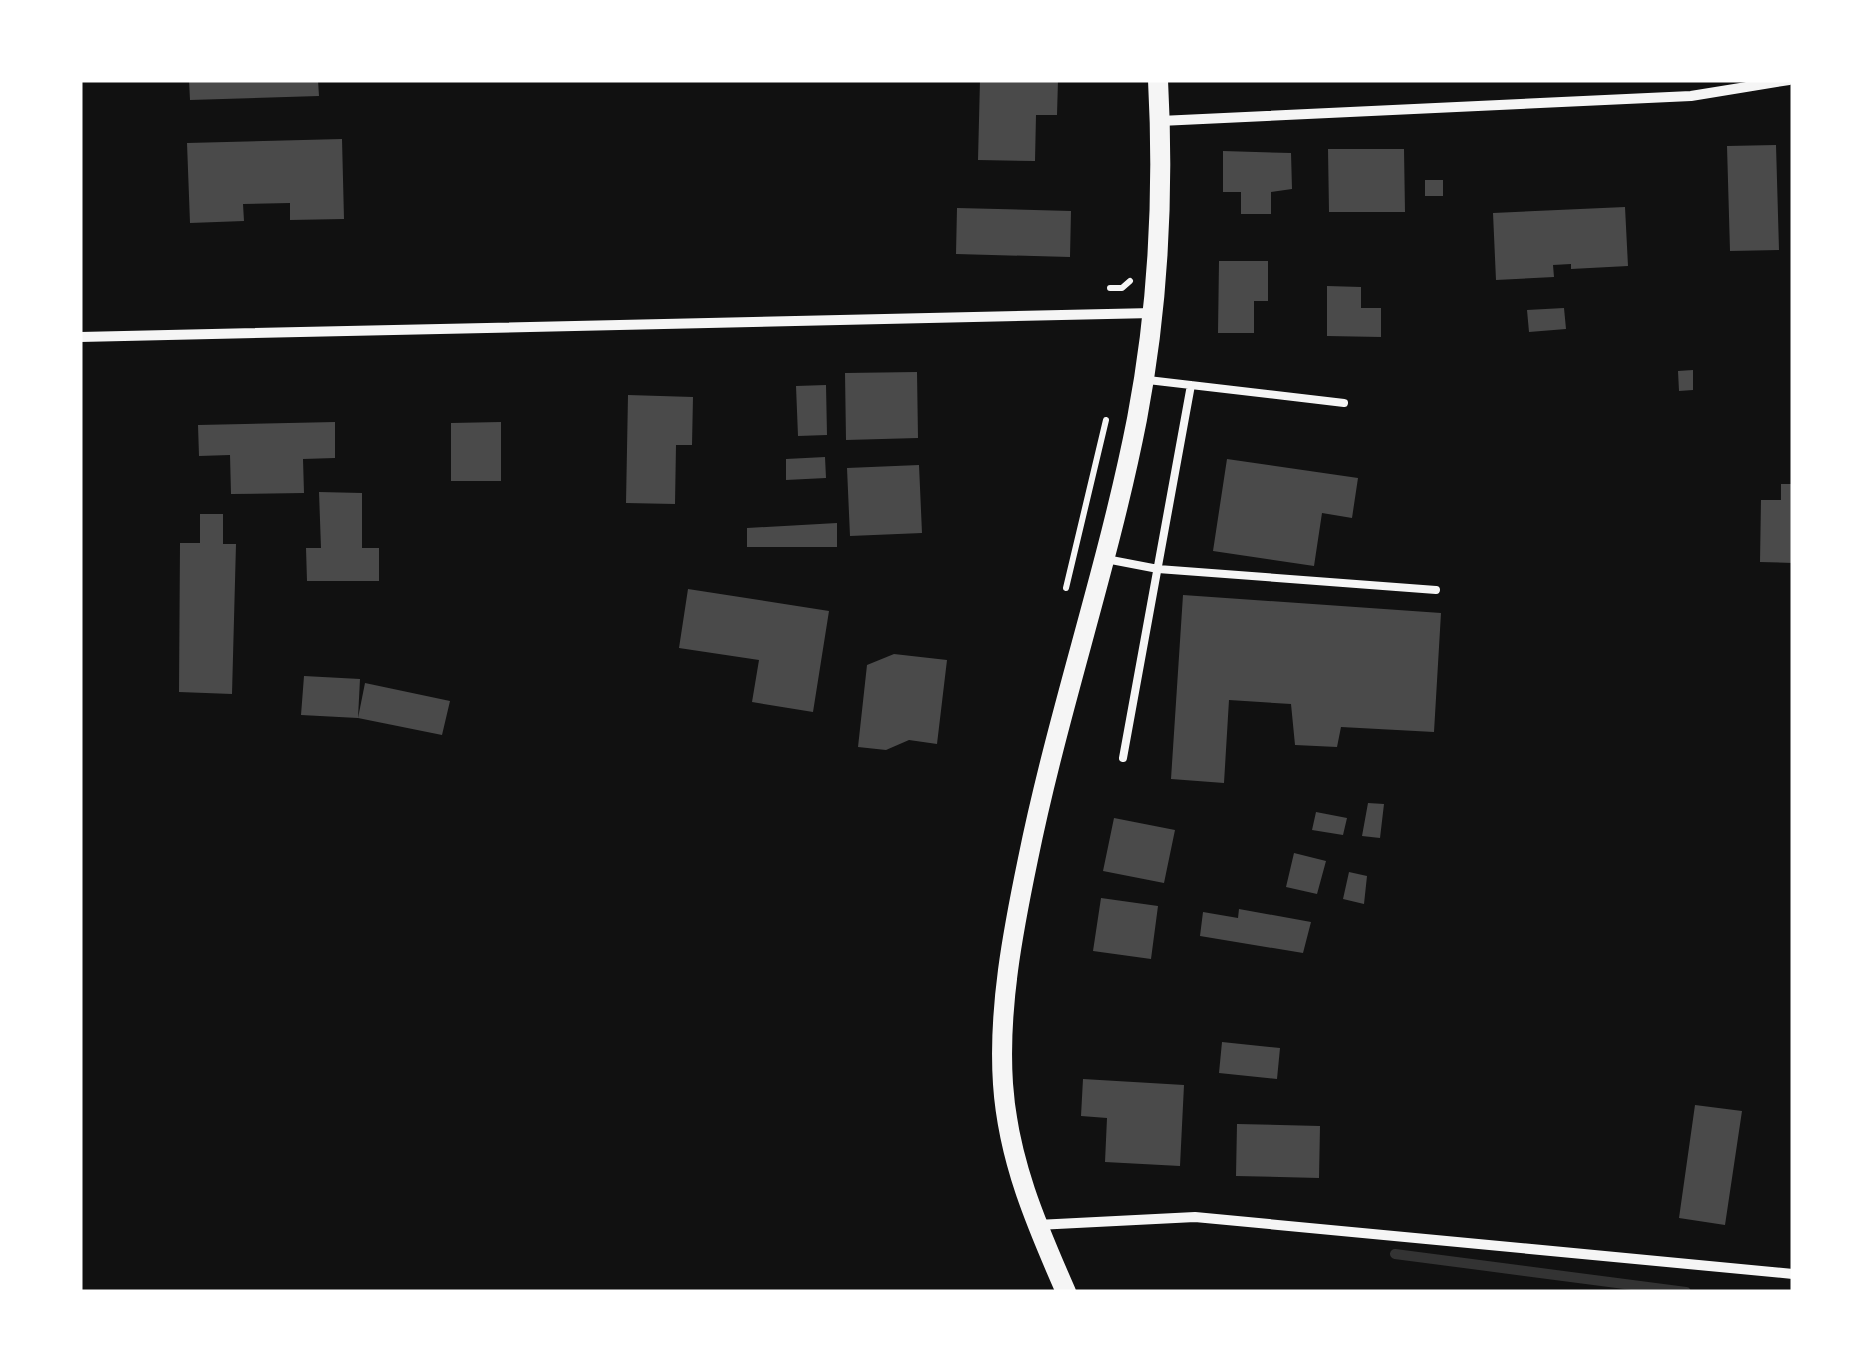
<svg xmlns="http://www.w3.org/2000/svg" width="1873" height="1372" font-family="'Zilla Slab',serif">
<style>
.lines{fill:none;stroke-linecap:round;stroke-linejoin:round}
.stream{stroke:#333;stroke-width:10}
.building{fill:#4a4a4a}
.path{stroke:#f5f5f5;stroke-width:6}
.service{stroke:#f5f5f5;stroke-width:8}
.minor{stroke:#f5f5f5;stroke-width:10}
.secondary{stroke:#f5f5f5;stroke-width:20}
</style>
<rect width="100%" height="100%" fill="#111"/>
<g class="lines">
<!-- stream -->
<path class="stream" d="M 1395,1254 L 1686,1292"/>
</g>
<!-- building -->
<path class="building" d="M 189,80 L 318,80 L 319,96 L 190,100 Z
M 980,80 L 1058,80 L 1057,115 L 1036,115 L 1035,161 L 978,160 Z
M 342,139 L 344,219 L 290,220 L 290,203 L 243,204 L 244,221 L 190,223 L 187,143 Z
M 1776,145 L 1779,250 L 1730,251 L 1727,146 Z
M 1328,149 L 1404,149 L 1405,212 L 1329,212 Z
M 1223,151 L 1291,153 L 1292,189 L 1271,192 L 1271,214 L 1241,214 L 1241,192 L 1223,192 Z
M 1425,180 L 1443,180 L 1443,196 L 1425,196 Z
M 1625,207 L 1628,266 L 1571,269 L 1571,264 L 1553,265 L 1554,277 L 1496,280 L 1493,213 Z
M 957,208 L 1071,211 L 1070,257 L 956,254 Z
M 1219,261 L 1268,261 L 1268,301 L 1254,301 L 1254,333 L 1218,333 Z
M 1327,286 L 1361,287 L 1361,308 L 1381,308 L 1381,337 L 1327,336 Z
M 1564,308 L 1566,329 L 1529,332 L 1527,310 Z
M 1693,370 L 1693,390 L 1679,391 L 1678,371 Z
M 917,372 L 918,438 L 846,440 L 845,373 Z
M 826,385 L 827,435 L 798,436 L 796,386 Z
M 628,395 L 693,397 L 692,445 L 676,445 L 675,504 L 626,503 Z
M 335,422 L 335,458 L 303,459 L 304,493 L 231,494 L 230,455 L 199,456 L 198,425 Z
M 501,422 L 501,481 L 451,481 L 451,423 Z
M 825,457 L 826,478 L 786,480 L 786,459 Z
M 1227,459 L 1358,478 L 1352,518 L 1322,513 L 1314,566 L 1213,551 Z
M 919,465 L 922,533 L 850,536 L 847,468 Z
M 1781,484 L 1793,484 L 1793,563 L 1760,562 L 1761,500 L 1781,500 Z
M 319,492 L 362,493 L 362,548 L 379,548 L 379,581 L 307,581 L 306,548 L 321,548 Z
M 200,514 L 223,514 L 223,544 L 236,544 L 232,694 L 179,692 L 180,543 L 200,543 Z
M 837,523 L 837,547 L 747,547 L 747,528 Z
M 688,589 L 829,611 L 813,712 L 752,702 L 759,660 L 679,648 Z
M 1183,595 L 1441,613 L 1434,732 L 1341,727 L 1337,747 L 1295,745 L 1291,704 L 1229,700 L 1224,783 L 1171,779 Z
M 894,654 L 947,660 L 937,744 L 909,740 L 886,750 L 858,747 L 867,665 Z
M 304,676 L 360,679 L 358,718 L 301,715 Z
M 365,683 L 450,701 L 442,735 L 358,718 Z
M 1368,803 L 1384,804 L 1380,838 L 1362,836 Z
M 1316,812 L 1347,818 L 1343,835 L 1312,830 Z
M 1114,818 L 1175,830 L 1164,883 L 1103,871 Z
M 1294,853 L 1326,861 L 1317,894 L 1286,887 Z
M 1349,872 L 1367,876 L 1364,904 L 1343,899 Z
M 1101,898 L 1158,906 L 1151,959 L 1093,951 Z
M 1239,909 L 1311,922 L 1303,953 L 1200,936 L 1203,912 L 1238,918 Z
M 1222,1042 L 1280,1048 L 1277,1079 L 1219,1073 Z
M 1083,1079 L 1184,1085 L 1180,1166 L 1105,1162 L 1107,1118 L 1081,1116 Z
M 1695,1105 L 1742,1111 L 1725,1225 L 1679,1218 Z
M 1237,1124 L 1320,1126 L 1319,1178 L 1236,1176 Z"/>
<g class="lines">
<!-- path -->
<path class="path" d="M 1110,288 L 1122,288 L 1130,281
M 1066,588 L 1106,420"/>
<!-- service -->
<path class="service" d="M 1148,380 L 1344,403
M 1106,559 L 1158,569 L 1436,590
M 1123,758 L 1191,385"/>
<!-- minor -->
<path class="minor" d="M 1160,121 L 1691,96 L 1789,80
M 80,337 L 1153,313
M 1037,1225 L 1195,1217 L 1793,1274"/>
<!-- secondary -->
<path class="secondary" d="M 1066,1292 C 1036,1224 1008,1159 1003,1084 C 998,1009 1013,931 1028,859 C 1058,711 1108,567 1137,419 C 1158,309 1164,192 1158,80"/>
</g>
<!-- border -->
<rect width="1873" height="1372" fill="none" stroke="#ffffff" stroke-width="165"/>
</svg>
